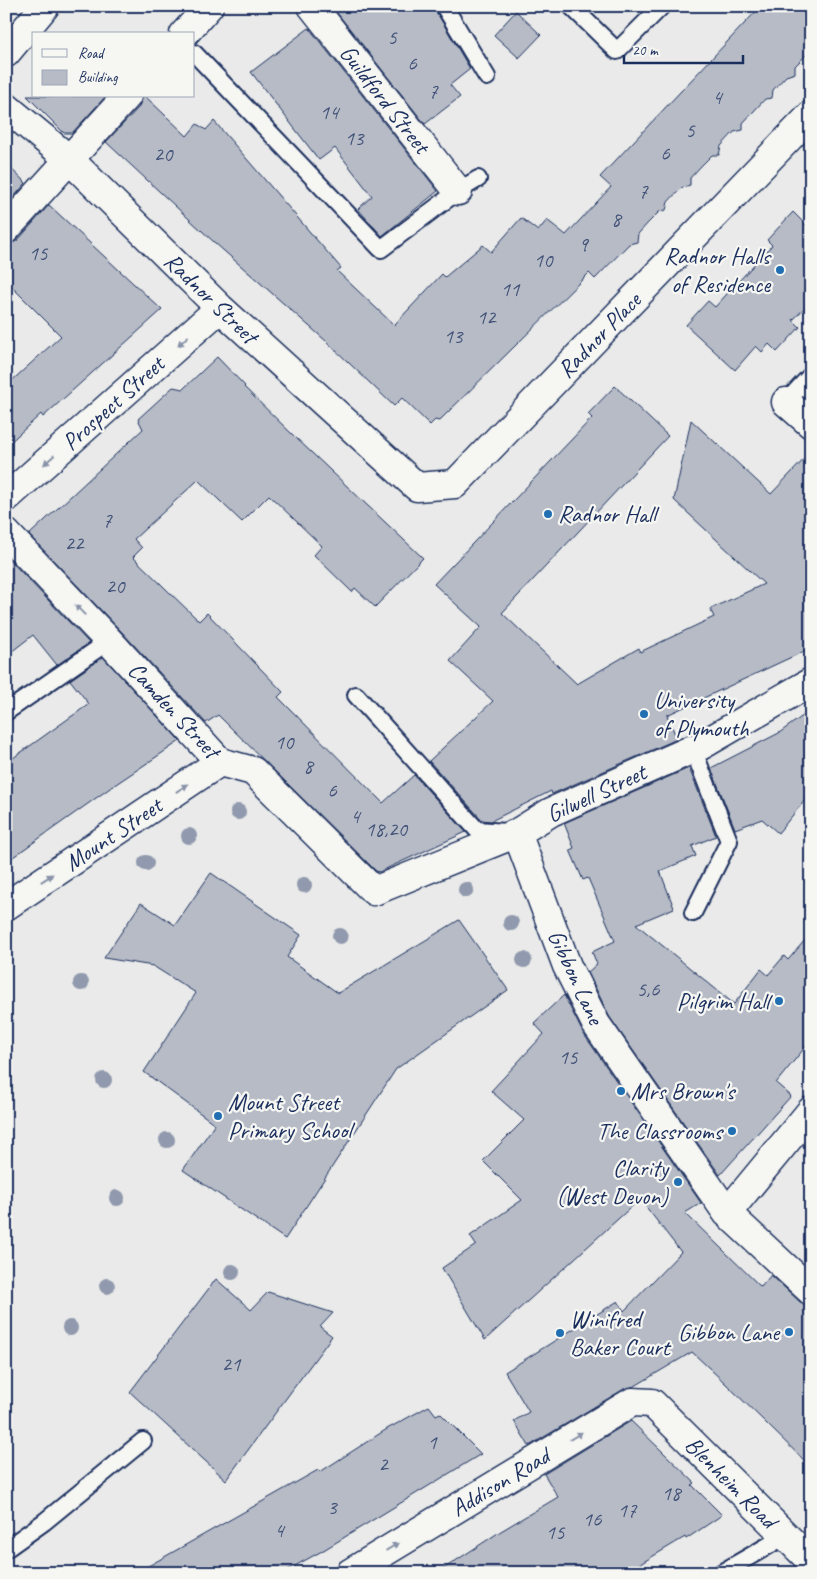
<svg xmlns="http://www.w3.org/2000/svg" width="817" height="1579" font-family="Caveat,sans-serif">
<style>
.building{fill:#b6bbc6;stroke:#1b2f5e}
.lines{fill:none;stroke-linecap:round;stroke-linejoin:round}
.lane-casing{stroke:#1b2f5e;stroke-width:20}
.street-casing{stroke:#1b2f5e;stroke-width:31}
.lane{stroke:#f6f6f2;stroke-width:16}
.street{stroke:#f6f6f2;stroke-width:28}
.tree{fill:#9099ad}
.oneway{fill:#8892a8}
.poi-dot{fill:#1f6fb2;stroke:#f6f6f2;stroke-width:2}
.labels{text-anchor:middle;stroke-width:4.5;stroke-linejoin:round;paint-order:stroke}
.number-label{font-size:21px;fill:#425278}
.street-label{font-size:24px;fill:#1b2f5e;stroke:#f6f6f2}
.poi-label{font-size:24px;fill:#1b2f5e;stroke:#f6f6f2;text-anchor:end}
</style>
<rect width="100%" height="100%" fill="#e9eae9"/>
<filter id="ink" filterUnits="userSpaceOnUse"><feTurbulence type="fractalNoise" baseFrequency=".02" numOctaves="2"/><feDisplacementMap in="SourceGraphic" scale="10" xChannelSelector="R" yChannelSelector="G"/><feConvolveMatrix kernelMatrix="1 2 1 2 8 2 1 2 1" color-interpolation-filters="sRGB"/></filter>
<g filter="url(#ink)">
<!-- building -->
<path class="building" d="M 337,6 L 433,6 L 470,69 L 450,85 L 460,97 L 425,124 L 334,9 Z
M 761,6 L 811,6 L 811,50 L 795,66 L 795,73 L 786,76 L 773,90 L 772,98 L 765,99 L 743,123 L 743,130 L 734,132 L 721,146 L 719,155 L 712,155 L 701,166 L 690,178 L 690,185 L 681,188 L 668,202 L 666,210 L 659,212 L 648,223 L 638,234 L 637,242 L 629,244 L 595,279 L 589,273 L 439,421 L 435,420 L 430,425 L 402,398 L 394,406 L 326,341 L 215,243 L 106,142 L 139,107 L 142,96 L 145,96 L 187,136 L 197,124 L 206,130 L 214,121 L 341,268 L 337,271 L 394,325 L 442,274 L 445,277 L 483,245 L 491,252 L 521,218 L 538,231 L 547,220 L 566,235 L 611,187 L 600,177 Z
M 516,11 L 541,35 L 519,58 L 494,35 Z
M 309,28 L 438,191 L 382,236 L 358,209 L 372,196 L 335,148 L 319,160 L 251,72 Z
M 27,96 L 106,96 L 72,133 L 64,133 Z
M 6,164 L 26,183 L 6,206 Z
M 49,205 L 162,310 L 43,417 L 41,414 L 6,446 L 6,386 L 61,336 L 6,281 L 6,244 L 11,244 L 18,240 Z
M 793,212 L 811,230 L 811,301 L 793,320 L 800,327 L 777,352 L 769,344 L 762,352 L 756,346 L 735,370 L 686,325 L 708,301 L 715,307 L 772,245 L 767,240 Z
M 217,357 L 245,386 L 244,387 L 294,436 L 423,558 L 375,607 L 355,588 L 352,592 L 314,555 L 322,546 L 269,495 L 242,522 L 198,480 L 134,539 L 142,548 L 133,557 L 199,621 L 207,613 L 283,692 L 278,697 L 383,803 L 414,775 L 466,832 L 379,872 L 376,871 L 218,715 L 206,723 L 120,630 L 29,535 L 143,429 L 138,419 L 173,387 L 183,389 Z
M 615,386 L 668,436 L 502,613 L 577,684 L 639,648 L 640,652 L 714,617 L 710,609 L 764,584 L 674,500 L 691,420 L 771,494 L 811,452 L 811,648 L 667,715 L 677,739 L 552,794 L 551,791 L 491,821 L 482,820 L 429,761 L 493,701 L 450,661 L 481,627 L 434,584 L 592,418 L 588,414 Z
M 6,556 L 89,643 L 57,665 L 33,635 L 6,656 Z
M 103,657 L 180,741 L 113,786 L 6,862 L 6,763 L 89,704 L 70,680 Z
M 811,710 L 811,793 L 778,833 L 762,819 L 735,829 L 711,768 L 779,733 Z
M 689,768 L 716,836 L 692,846 L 696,856 L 660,871 L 674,908 L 636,924 L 734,1004 L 761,969 L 768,975 L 784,956 L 788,960 L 811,933 L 811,1040 L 776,1083 L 791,1096 L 720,1175 L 609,1016 L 588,972 L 597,964 L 592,952 L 615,941 L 588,878 L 583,880 L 570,850 L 574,848 L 564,823 Z
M 211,873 L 301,935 L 287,957 L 338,993 L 459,920 L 508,990 L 396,1069 L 285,1239 L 183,1170 L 215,1124 L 144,1072 L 196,993 L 153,966 L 104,958 L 141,903 L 175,925 Z
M 564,995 L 583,1033 L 701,1203 L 685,1213 L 761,1287 L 771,1275 L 800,1302 L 811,1306 L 811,1467 L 724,1382 L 692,1352 L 635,1386 L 624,1389 L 529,1446 L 514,1421 L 529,1412 L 505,1372 L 618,1301 L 624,1311 L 681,1252 L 640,1199 L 485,1340 L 442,1268 L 476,1245 L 470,1236 L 522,1200 L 483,1161 L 524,1120 L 491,1091 L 544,1034 L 534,1023 Z
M 216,1279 L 251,1310 L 268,1292 L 333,1313 L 320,1327 L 332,1336 L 226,1480 L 130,1392 Z
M 429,1406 L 436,1415 L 440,1413 L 481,1454 L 322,1551 L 282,1573 L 136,1573 L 318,1470 L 320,1472 L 387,1429 Z
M 631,1421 L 695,1483 L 692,1485 L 722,1515 L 686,1539 L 685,1537 L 625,1573 L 437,1573 L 501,1531 L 558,1497 L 544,1474 Z"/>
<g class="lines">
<!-- lane casing -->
<g class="lane-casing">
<path id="lane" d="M 444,6 L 487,77
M 571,6 L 617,51 L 662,6
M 194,53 L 381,249 L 458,191 L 478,179
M 786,402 L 811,375
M 356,695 L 477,830 L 507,832
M 6,712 L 109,641
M 693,749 L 729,841 L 693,913
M 6,1549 L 44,1522 L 143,1441
M 721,1573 L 785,1536"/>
</g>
<!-- street casing -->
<g class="street-casing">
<path id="street" d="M 312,6 L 458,191
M 184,34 L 209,6
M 6,53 L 45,6
M 6,107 L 70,160 L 220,308 L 417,487 L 455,484 L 811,115
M 6,229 L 127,96
M 786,402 L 811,424
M 6,498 L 220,308
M 6,533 L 109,641 L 220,762 L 253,771 L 374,891 L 517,833 L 551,812 L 702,745 L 811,682
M 517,833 L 567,966 L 596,1024 L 727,1213 L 811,1291
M 6,906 L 220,762
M 727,1213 L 811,1111
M 350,1573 L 632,1402 L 652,1403 L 811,1561"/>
</g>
<!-- lane -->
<use href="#lane" class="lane"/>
<!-- street -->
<use href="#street" class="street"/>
</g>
<!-- trees -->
<g class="tree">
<circle cx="238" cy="812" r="8"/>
<circle cx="189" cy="836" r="8"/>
<circle cx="146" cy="863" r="8"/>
<circle cx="304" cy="885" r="8"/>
<circle cx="466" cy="890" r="8"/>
<circle cx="511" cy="923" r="8"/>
<circle cx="340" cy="936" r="8"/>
<circle cx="524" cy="960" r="8"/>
<circle cx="81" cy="983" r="8"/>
<circle cx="104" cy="1080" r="8"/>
<circle cx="167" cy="1140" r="8"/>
<circle cx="117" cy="1198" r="8"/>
<circle cx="232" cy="1272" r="8"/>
<circle cx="107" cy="1286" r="8"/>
<circle cx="70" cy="1328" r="8"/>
</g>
<!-- one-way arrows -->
<defs><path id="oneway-solid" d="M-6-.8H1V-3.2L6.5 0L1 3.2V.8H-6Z" transform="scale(1.25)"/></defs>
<g class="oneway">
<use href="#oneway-solid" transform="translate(183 341) rotate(138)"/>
<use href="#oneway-solid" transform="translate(49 460) rotate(138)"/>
<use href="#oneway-solid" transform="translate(80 610) rotate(-134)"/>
<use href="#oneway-solid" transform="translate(182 788) rotate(-34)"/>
<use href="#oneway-solid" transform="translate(47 878) rotate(-34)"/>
<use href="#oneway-solid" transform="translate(576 1436) rotate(-31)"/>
<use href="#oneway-solid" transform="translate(392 1547) rotate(-31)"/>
</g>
</g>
<!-- markers -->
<g class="poi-dot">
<circle cx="780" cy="270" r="5"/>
<circle cx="548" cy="514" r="5"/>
<circle cx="644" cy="714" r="5"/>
<circle cx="779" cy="1001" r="5"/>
<circle cx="621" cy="1091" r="5"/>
<circle cx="218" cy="1116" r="5"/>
<circle cx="732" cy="1131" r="5"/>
<circle cx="678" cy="1182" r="5"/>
<circle cx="789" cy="1332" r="5"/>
<circle cx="560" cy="1333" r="5"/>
</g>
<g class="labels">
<!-- number labels -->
<g class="number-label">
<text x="392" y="44">5</text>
<text x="412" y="70">6</text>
<text x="433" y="98">7</text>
<text x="717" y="104">4</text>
<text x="329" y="119">14</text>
<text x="690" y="137">5</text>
<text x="354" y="145">13</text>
<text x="665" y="160">6</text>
<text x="163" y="161">20</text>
<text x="643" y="198">7</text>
<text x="616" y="226">8</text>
<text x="583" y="251">9</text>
<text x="38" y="260">15</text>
<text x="543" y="267">10</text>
<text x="510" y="296">11</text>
<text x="486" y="324">12</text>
<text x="453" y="343">13</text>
<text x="107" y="527">7</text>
<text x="74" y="550">22</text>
<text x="115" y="593">20</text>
<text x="284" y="749">10</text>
<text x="308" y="773">8</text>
<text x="332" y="797">6</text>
<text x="355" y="823">4</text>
<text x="386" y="836">18,20</text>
<text x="648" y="996">5,6</text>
<text x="568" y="1064">15</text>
<text x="231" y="1371">21</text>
<text x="432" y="1449">1</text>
<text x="383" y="1471">2</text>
<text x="671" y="1500">18</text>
<text x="332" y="1514">3</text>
<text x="627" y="1517">17</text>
<text x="592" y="1526">16</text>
<text x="279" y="1537">4</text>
<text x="555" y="1539">15</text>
</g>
<!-- street labels -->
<g class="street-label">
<text transform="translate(385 99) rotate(52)" y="8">Guildford Street</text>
<text transform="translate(211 298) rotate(44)" y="8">Radnor Street</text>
<text transform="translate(599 335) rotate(-46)" y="8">Radnor Place</text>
<text transform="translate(113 403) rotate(-42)" y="8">Prospect Street</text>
<text transform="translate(174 710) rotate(47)" y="8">Camden Street</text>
<text transform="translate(596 793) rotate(-25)" y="8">Gilwell Street</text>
<text transform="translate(113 834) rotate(-34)" y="8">Mount Street</text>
<text transform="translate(576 977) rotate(65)" y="8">Gibbon Lane</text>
<text transform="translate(500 1482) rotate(-31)" y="8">Addison Road</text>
<text transform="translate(731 1482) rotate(45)" y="8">Blenheim Road</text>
</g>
<!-- poi labels -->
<g class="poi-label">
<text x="770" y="264">Radnor Halls<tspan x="770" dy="28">of Residence</tspan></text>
<text x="558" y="522" text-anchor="start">Radnor Hall</text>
<text x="654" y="708" text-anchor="start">University<tspan x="654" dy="28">of Plymouth</tspan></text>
<text x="769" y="1009">Pilgrim Hall</text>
<text x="631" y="1099" text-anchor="start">Mrs Brown's</text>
<text x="228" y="1110" text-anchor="start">Mount Street<tspan x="228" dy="28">Primary School</tspan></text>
<text x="722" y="1139">The Classrooms</text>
<text x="668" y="1176">Clarity<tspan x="668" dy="28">(West Devon)</tspan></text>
<text x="570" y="1327" text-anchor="start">Winifred<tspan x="570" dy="28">Baker Court</tspan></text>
<text x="779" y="1340">Gibbon Lane</text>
</g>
</g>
<!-- margin -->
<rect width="817" height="1579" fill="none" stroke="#f6f6f2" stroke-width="25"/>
<rect x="12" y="12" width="792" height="1554" fill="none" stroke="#1b2f5e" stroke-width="2" filter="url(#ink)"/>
<!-- legend -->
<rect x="32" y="32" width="162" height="65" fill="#f6f6f2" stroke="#9ea6b7"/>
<rect x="42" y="49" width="25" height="8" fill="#f6f6f2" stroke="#9ea6b7"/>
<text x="78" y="58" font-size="15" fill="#1b2f5e">Road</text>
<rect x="42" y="70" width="25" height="15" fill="#b6bbc6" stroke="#9ea6b7"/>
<text x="78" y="82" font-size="15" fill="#1b2f5e">Building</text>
<!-- scale -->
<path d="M624 55v8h119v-8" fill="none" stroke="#1b2f5e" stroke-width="2.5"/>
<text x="632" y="55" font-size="15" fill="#1b2f5e" stroke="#f6f6f2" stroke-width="4" paint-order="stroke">20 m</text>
</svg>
